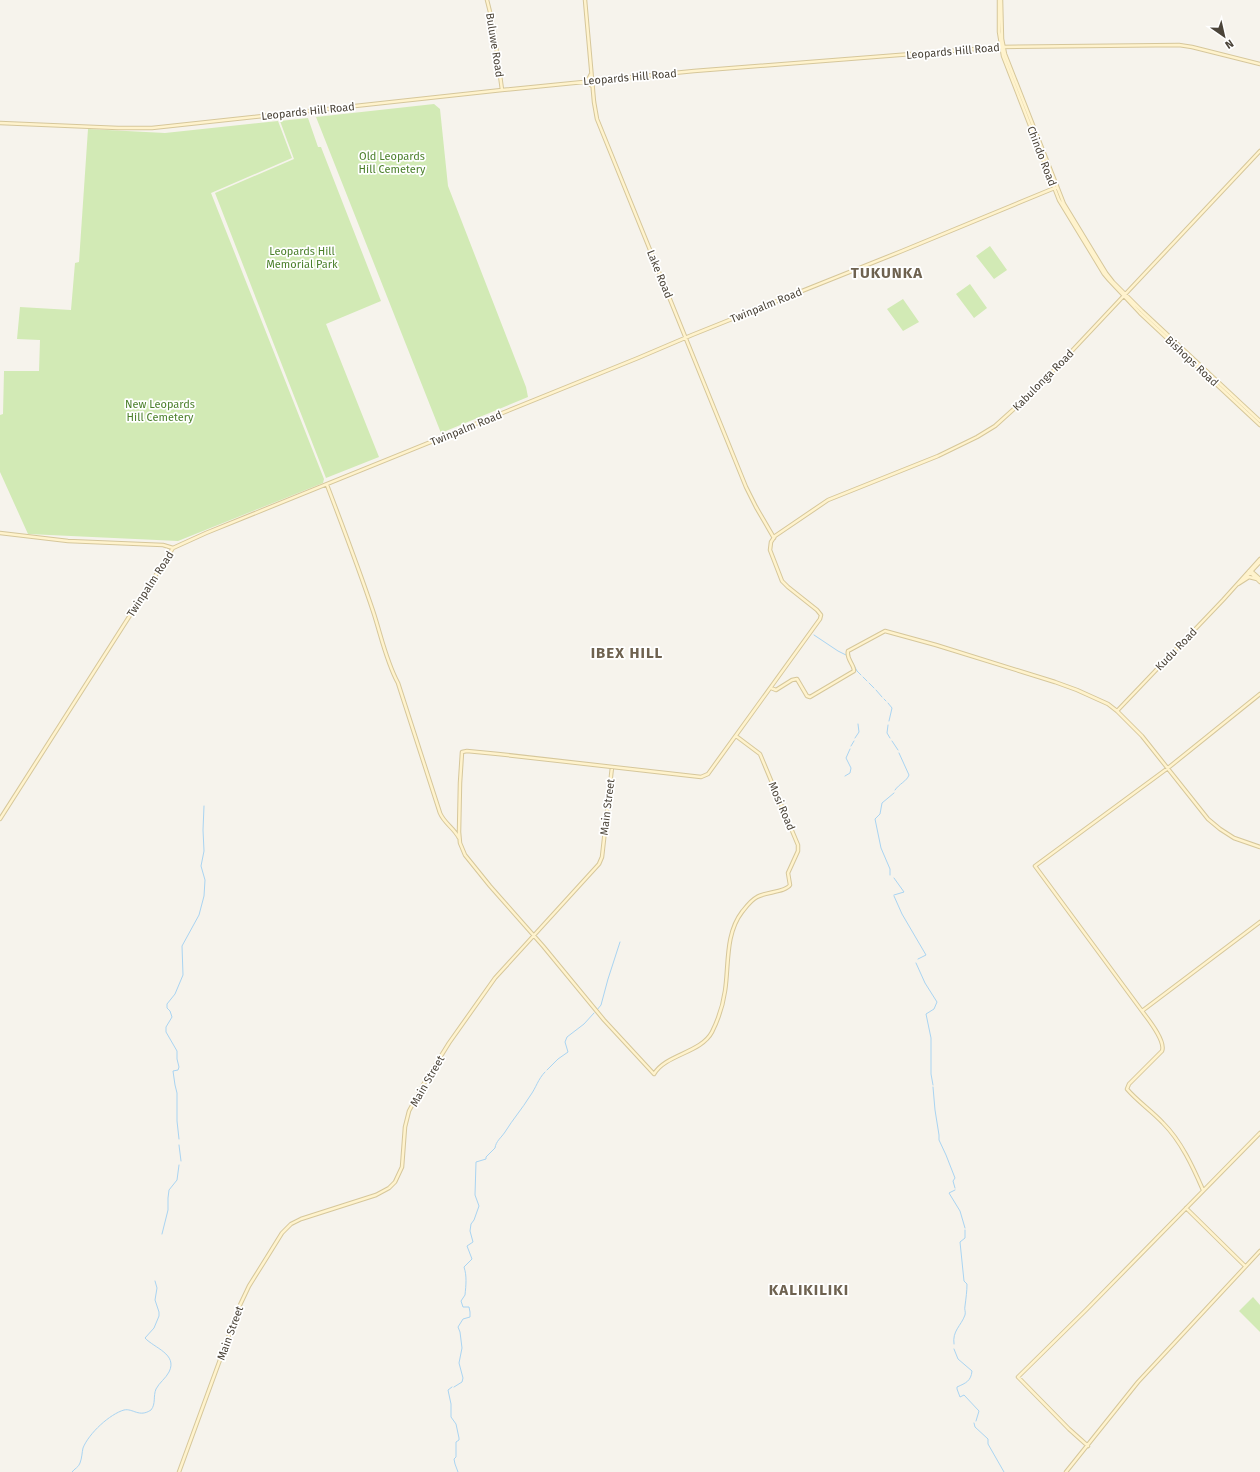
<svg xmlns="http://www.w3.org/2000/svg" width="1260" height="1472" font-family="'Fira Sans',sans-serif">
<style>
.green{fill:#d2eab5}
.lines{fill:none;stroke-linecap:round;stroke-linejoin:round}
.stream{stroke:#a9d4f2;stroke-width:1}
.secondary-casing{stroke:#d6c79b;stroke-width:4.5}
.secondary{stroke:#fff3cd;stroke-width:2.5}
.labels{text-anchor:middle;stroke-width:3.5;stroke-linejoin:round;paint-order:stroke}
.street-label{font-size:11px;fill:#4b4439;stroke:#fff}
.park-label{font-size:11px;fill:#4a7f2a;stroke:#fff}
.district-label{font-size:15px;font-weight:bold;letter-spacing:1px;fill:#6e6250;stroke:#fff}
</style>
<rect width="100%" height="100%" fill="#f6f3ec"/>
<!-- green -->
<path class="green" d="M 434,104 L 440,109 L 448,186 L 526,387 L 528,397 L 441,433 L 316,117 Z
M 308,118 L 318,147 L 321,147 L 381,301 L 326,324 L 379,457 L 326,478 L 215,193 L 294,159 L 280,121 Z
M 278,121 L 292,158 L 211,193 L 324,479 L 323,483 L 178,541 L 28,534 L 0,472 L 0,415 L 3,414 L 4,371 L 39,371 L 40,340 L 17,339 L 20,307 L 71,310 L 75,263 L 79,262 L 88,129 L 165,133 Z
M 990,246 L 1007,270 L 994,279 L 976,256 Z
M 970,284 L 987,308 L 974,318 L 956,294 Z
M 903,299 L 919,322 L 903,331 L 887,309 Z
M 1253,1297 L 1260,1305 L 1260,1332 L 1239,1311 Z"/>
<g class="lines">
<!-- stream -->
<path class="stream" d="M 814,635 L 838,651 L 846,655
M 849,656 L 857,671 L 861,675
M 863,677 L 867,681
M 869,683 L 874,688
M 876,690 L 882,697
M 884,699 L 886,701
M 888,703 L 892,708 L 889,721
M 888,725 L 887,733 L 890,738
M 855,738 L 859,732 L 858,724
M 892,741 L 898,750
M 851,746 L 854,741
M 845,776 L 850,773 L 851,768 L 846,758 L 850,749
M 895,790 C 899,784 907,781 909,775 L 899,753
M 890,875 L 890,869 L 881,848 L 875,819 L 880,814 L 882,803 L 894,793
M 894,878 L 904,892 L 894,895
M 894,896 L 902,914 L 926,955 L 918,959
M 916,963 L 925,983 L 937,1002 L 934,1009 L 926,1014 L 931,1038 L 931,1074 L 933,1085
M 597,1010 L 601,1005 L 608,979 L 620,942
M 547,1070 L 558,1059 L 568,1052 L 565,1042 L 567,1037 L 584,1024 L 594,1013
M 933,1087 L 935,1110 L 939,1135 L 939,1140 L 946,1155 L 955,1178 L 953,1181 L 955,1188
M 179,1139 L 177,1121 L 177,1093 L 175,1085 L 173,1071 L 178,1070 L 179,1067 L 177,1059 L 177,1051 L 166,1032 L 166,1027 L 172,1017 L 170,1011 L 167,1008 L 167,1004 L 175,994 L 183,975 L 182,946 L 199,915 L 204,896 L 205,880 L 201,866 L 204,851 L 203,830 L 204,806
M 179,1145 L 181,1161
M 955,1190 L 949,1193 L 960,1211 L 965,1228
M 162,1234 L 168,1210 L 168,1198 L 169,1190 L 177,1180 L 179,1165
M 954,1344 C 952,1331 961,1326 965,1315 C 966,1312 964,1309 965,1306 C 966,1298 967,1291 967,1284 L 964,1281 L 960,1242 L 965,1238 L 965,1230
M 954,1349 L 958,1359 L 972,1371 C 971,1381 966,1383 957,1387 L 957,1389 L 960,1397 L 964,1395 L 979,1411 L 976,1421
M 452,1387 L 448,1390 L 451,1404 L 451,1417 L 456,1424 L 459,1438 L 459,1440 L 456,1442 L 456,1457 L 454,1459 L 455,1464 L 458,1472
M 454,1387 L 462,1382 L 463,1378 L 459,1363 L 462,1348 L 460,1332 L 458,1327 L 463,1319 L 470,1317 L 470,1312 L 469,1307 L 463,1307 L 461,1301 L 465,1295 C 466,1285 467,1276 464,1267 L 472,1259 L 467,1246 L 473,1242 L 470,1231 L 471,1224 L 474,1220 L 479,1206 L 475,1195 L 476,1162 L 486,1159 L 486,1157 L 495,1148 C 496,1141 501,1138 505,1132 C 513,1119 522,1109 530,1096 C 536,1088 538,1079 545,1072
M 974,1423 L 975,1427 L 988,1439 L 988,1444 L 1004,1472
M 72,1472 C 74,1469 79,1467 80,1463 C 82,1458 82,1452 83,1448 C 89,1433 110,1414 124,1410 C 133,1408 139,1418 151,1410 C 156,1404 153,1396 156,1389 C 159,1383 166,1378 169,1372 C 178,1354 154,1348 145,1338 L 154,1328 L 159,1316 L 159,1312 L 155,1300 L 157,1288 L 155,1281"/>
<!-- secondary casing -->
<g class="secondary-casing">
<path id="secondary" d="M 487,0 L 493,24 L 502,90
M 585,0 L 594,102 L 597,119 L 746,487 L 756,507 L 774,538
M 999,0 L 999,32 L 1003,56 L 1059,200 L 1104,274 L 1109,280 L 1140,313 L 1260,425
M 1001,0 L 1002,39 L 1005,54 L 1064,204 L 1106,273 L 1113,282 L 1142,311 L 1260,421
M 591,74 L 589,78 L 585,81 L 592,86
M 0,123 L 118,128 L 152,128 L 502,90 L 694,71 L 1001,47 L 1179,45 L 1192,47 L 1260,64
M 327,485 C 343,527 359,569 373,611 C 381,635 386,661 398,683 L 440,813 C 444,823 454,828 459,838
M 0,533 L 68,541 L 163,545 L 173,548
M 1249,571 L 1260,582
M 1251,571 L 1260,579
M 1244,579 L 1260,562
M 1238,584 L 1249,577 L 1257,579
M 771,688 L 776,690 L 792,680 L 797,679 L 807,696 L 810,697 L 854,671 C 854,664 846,659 848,651 L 885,631 L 936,645 L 1055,682 L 1077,690 L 1108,704 L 1117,711 L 1142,736 L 1208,819 L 1220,829 L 1234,838 L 1260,847
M 1117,711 L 1223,600 L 1260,559
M 736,736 L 760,754 L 798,845 L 798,851 L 788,873 L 790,885 C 786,892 765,892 757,897 C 751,900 746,907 742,912 C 725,934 729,966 725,991 C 723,1005 718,1020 712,1032 C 701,1053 666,1054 654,1074 L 604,1020 L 543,946 L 490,886 L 465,855 L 460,843 L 459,832 L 460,783 L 462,752 L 467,751 L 498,754 L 701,777 L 708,774 L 820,619 L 821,615 L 817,610 L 788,587 L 782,581 L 770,550 L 771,542 L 775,536 L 828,500 L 938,456 L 977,437 L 995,426 L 1037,388 L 1260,151
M 0,819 L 173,548 L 206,533 L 638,358 L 692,335 L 902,251 L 1057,187
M 1142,1011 L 1260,922
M 1203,1190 C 1193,1167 1181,1141 1163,1123 C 1152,1111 1137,1101 1127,1089 L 1129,1084 L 1162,1051 C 1166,1041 1148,1019 1142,1011 L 1035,866 L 1168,768 L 1260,694
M 1186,1208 L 1245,1266
M 1088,1446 L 1069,1429 L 1018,1377 L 1086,1310 L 1260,1133
M 179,1472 L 240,1305 L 249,1286 L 264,1262 L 282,1233 L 291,1224 L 301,1219 L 376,1195 L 389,1188 L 395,1182 L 402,1167 L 405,1127 L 409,1111 L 423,1085 L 449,1043 L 495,978 L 599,864 L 602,857 L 612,767
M 1066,1472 L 1138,1382 L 1260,1251"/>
</g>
<!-- secondary -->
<use href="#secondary" class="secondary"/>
</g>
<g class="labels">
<!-- street labels -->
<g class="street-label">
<text transform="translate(495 45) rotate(81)" y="4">Buluwe Road</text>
<text transform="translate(953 51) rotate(-5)" y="4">Leopards Hill Road</text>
<text transform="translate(630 77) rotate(-5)" y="4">Leopards Hill Road</text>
<text transform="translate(308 111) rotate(-6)" y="4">Leopards Hill Road</text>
<text transform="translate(1042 156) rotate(69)" y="4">Chindo Road</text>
<text transform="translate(660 274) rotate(68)" y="4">Lake Road</text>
<text transform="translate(766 305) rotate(-22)" y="4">Twinpalm Road</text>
<text transform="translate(1192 361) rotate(43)" y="4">Bishops Road</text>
<text transform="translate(1043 380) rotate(-45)" y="4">Kabulonga Road</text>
<text transform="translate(466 428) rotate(-22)" y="4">Twinpalm Road</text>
<text transform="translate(150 584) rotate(-57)" y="4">Twinpalm Road</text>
<text transform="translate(1176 649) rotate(-46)" y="4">Kudu Road</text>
<text transform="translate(782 806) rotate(67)" y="4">Mosi Road</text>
<text transform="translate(607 807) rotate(-83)" y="4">Main Street</text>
<text transform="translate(427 1081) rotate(-60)" y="4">Main Street</text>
<text transform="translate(230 1333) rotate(-70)" y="4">Main Street</text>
</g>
<!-- park labels -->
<g class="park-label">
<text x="392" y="160">Old Leopards<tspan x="392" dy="13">Hill Cemetery</tspan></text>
<text x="302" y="255">Leopards Hill<tspan x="302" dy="13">Memorial Park</tspan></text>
<text x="160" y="408">New Leopards<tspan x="160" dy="13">Hill Cemetery</tspan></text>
</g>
<!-- district labels -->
<g class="district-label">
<text x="887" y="278">TUKUNKA</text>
<text x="627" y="658">IBEX HILL</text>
<text x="809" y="1295">KALIKILIKI</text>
</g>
</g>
<!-- north arrow -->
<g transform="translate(1224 36) rotate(146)" stroke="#ffffff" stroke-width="3" paint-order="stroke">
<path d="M0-3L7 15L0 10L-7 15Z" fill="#4b4439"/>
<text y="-6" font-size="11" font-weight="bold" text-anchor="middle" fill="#4b4439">N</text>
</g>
</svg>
